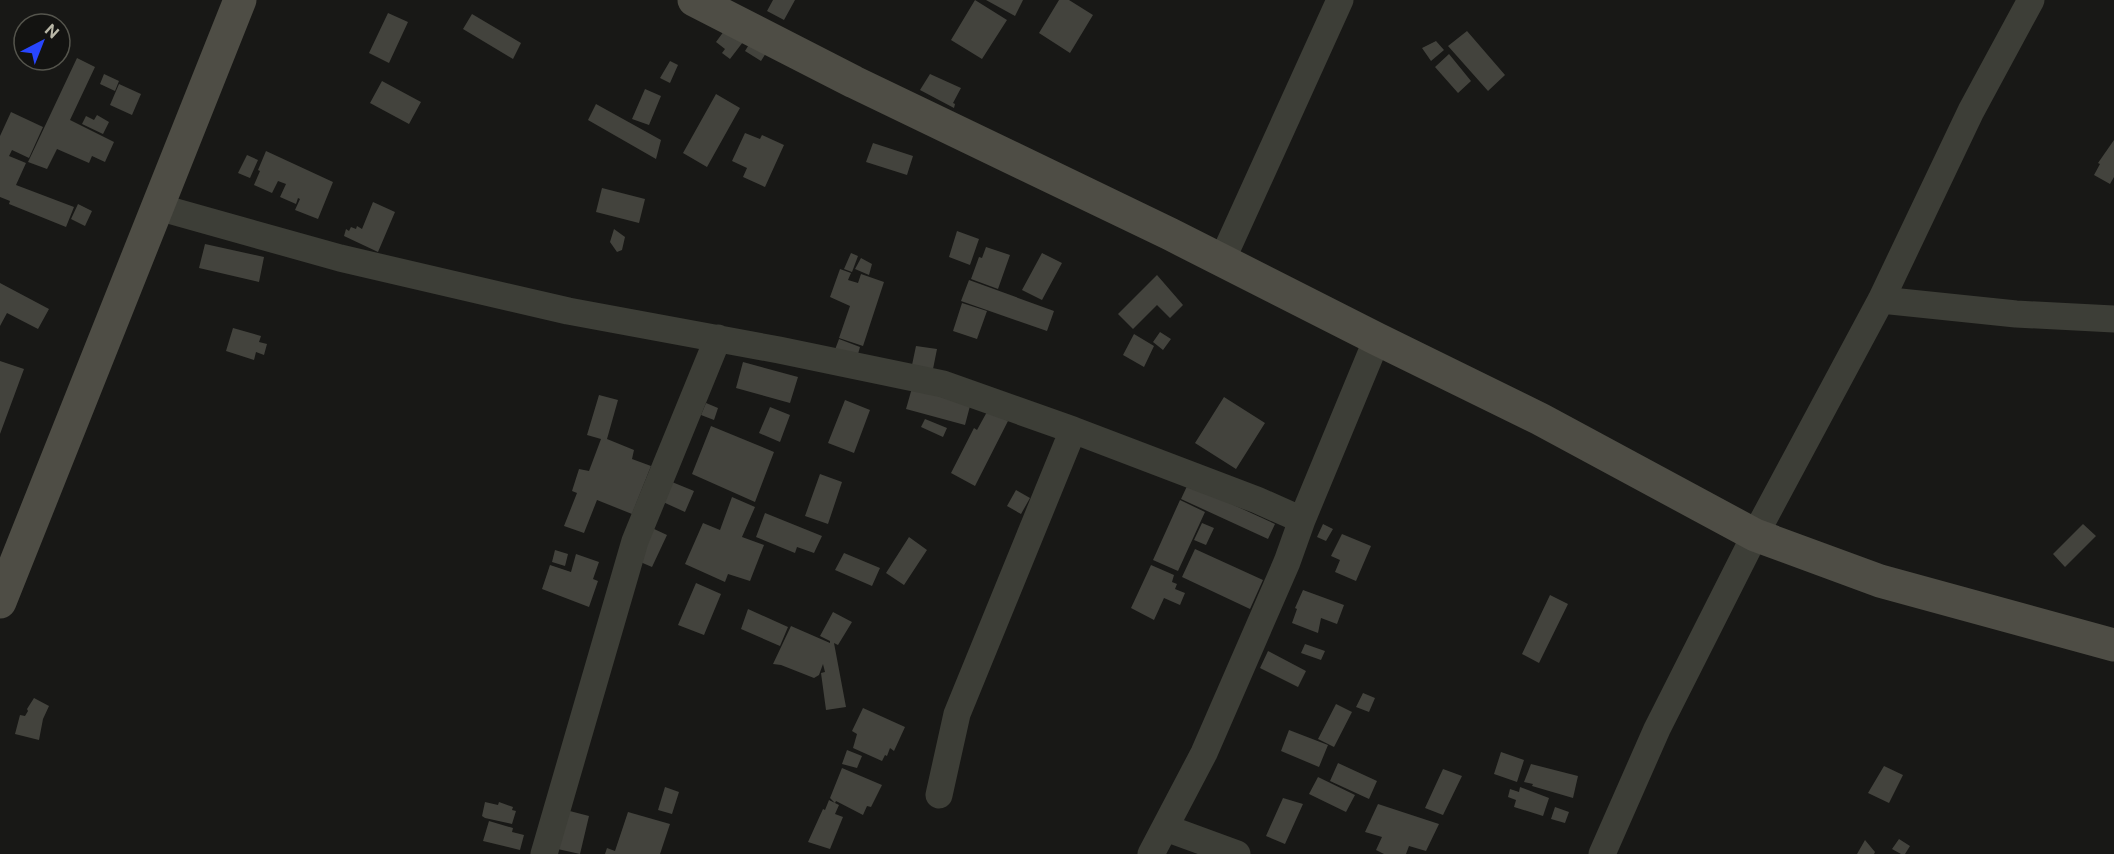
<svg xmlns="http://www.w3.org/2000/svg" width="2114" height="854" font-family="'Public Sans',sans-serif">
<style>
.building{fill:#43433d}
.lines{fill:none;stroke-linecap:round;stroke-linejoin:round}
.street{stroke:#3d3e37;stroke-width:27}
.secondary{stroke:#4e4d45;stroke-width:33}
</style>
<rect width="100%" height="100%" fill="#181816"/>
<!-- building -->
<path class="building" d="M 773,0 L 795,0 L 784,20 L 767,11 Z
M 975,0 L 1007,20 L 982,59 L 951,40 Z
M 986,0 L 1023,0 L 1015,16 Z
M 1059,0 L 1069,0 L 1093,15 L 1070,53 L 1039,33 Z
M 388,13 L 408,22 L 389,63 L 369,53 Z
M 472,14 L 521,43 L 513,59 L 463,29 Z
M 727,27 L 743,42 L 730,59 L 722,53 L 725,49 L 716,42 Z
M 1467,31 L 1505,75 L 1488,91 L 1448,46 Z
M 753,38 L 769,48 L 761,61 L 745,51 Z
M 1436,41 L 1444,50 L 1431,61 L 1422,48 Z
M 1449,54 L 1471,81 L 1458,93 L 1435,67 Z
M 77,58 L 95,67 L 70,120 L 114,142 L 105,162 L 92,156 L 89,163 L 57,149 L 47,169 L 28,162 Z
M 670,61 L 678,65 L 670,83 L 660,78 Z
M 104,74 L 119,81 L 115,91 L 100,84 Z
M 930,74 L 961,88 L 953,103 L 955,104 L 954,108 L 920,90 Z
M 382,81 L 421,102 L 409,124 L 370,103 Z
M 119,84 L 141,94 L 132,115 L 110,105 Z
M 645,89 L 661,96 L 649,125 L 632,119 Z
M 716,94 L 740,108 L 707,167 L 683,153 Z
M 596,104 L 661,140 L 656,159 L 588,120 Z
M 11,112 L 43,127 L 29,158 L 12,150 L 9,156 L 26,163 L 16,185 L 74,207 L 66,227 L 9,204 L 10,201 L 0,197 L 0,136 Z
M 97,115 L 109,122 L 103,134 L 82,124 L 86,116 L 94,120 Z
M 745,133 L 760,139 L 762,135 L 784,145 L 765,187 L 743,177 L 747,168 L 732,161 Z
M 2114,140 L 2114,177 L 2110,184 L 2094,175 L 2100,164 L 2098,163 Z
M 873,143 L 913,156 L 907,175 L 866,162 Z
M 266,151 L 333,182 L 318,219 L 295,210 L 300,199 L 298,198 L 296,204 L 280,197 L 286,184 L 278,181 L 272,193 L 254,185 L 260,171 L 258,170 Z
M 247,155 L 258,160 L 250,178 L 238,173 Z
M 602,188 L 645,199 L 639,223 L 596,212 Z
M 373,202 L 395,212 L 378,252 L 344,236 L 346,229 L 349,231 L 351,227 L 356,229 L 357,226 L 362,229 Z
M 78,204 L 92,211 L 85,226 L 71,219 Z
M 614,229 L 625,237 L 622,250 L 617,252 L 610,242 Z
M 957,231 L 979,239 L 970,265 L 949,257 Z
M 205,244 L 264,257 L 259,282 L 199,268 Z
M 986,247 L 1010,255 L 998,289 L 971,279 L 979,257 L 982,258 Z
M 851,253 L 858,256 L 852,272 L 844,269 Z
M 1042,253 L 1062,263 L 1042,300 L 1022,290 Z
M 861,258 L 872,264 L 869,275 L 855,269 Z
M 840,269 L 851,273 L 848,280 L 858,283 L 861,274 L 884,282 L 863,346 L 839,338 L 850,306 L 830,297 Z
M 1157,275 L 1183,305 L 1170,318 L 1157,305 L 1133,329 L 1118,314 Z
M 969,280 L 1054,311 L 1047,331 L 961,301 Z
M 0,283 L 49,309 L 38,329 L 7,313 L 0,326 Z
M 962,303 L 987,311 L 977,339 L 953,331 Z
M 233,328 L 261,336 L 259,342 L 267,344 L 264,355 L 256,352 L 254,360 L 226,351 Z
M 1160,332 L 1171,339 L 1163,350 L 1153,342 Z
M 1134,334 L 1154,346 L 1144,367 L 1123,355 Z
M 839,339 L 860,347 L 856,361 L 833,355 Z
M 916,346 L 937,349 L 933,369 L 912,365 Z
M 0,361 L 24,369 L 0,434 Z
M 743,362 L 798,377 L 790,403 L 736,388 Z
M 912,388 L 970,406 L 965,425 L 906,409 Z
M 599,395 L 618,400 L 607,439 L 634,450 L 632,459 L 651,466 L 632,514 L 597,500 L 584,533 L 564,526 L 577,493 L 572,491 L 579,469 L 589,471 L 601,439 L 587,435 Z
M 1224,397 L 1265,423 L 1236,469 L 1195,443 Z
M 845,400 L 870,410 L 854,453 L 828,443 Z
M 706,403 L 718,408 L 714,420 L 701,415 Z
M 770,407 L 790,415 L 780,442 L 759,433 Z
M 988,410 L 1008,421 L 975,486 L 951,473 L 974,428 L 977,430 Z
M 925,419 L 947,428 L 943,437 L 921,427 Z
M 711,426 L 774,452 L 755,502 L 692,474 Z
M 820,474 L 842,482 L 828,524 L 805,516 Z
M 672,482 L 694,491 L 685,512 L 663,502 Z
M 1188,484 L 1275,524 L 1268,539 L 1181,499 Z
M 1016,490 L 1030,498 L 1021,514 L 1007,506 Z
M 732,497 L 755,507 L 742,537 L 764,545 L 750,581 L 728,574 L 725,582 L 685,564 L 703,523 L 720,530 Z
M 1180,500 L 1205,512 L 1178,571 L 1153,560 Z
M 765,513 L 822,536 L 814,553 L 797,547 L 795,553 L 756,537 Z
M 1202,523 L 1214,528 L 1206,545 L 1194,540 Z
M 1323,524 L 1333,529 L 1326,541 L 1317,537 Z
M 2083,524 L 2096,536 L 2065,567 L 2053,554 Z
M 652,528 L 667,535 L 652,567 L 638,561 Z
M 1342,534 L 1371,546 L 1356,581 L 1335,572 L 1340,560 L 1331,556 Z
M 909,537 L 927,550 L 904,585 L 886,573 Z
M 1195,549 L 1263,580 L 1250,609 L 1182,577 Z
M 555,550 L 568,554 L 565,566 L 552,562 Z
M 844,553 L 880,568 L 872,586 L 835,570 Z
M 576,554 L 599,562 L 593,579 L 598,581 L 589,607 L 542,589 L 550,565 L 571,572 Z
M 1151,565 L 1174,575 L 1172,582 L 1177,584 L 1175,589 L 1185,593 L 1180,605 L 1164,598 L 1154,620 L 1131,608 Z
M 696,583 L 721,594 L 704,635 L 678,625 Z
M 1303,590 L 1344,605 L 1337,624 L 1321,618 L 1318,633 L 1292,623 L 1297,609 L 1295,608 Z
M 1550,595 L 1568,604 L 1539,663 L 1522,654 Z
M 748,609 L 788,627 L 780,646 L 741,629 Z
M 833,612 L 852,622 L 838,645 L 834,643 L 846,707 L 826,710 L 821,673 L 825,672 L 823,664 L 819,675 L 814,678 L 781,665 L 773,664 L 791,626 L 830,643 L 830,641 L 820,636 Z
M 1305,644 L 1325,651 L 1321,660 L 1301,653 Z
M 1268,651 L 1306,671 L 1298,687 L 1260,668 Z
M 1363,693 L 1375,698 L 1369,712 L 1356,707 Z
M 34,698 L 49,706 L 43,719 L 39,740 L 15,734 L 20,715 L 25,716 L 28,711 L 27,709 Z
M 1336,704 L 1352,712 L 1334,747 L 1318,739 Z
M 863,708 L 905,727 L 894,751 L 890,748 L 887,756 L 885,755 L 882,761 L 853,748 L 857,734 L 852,731 Z
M 1289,730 L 1328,745 L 1319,767 L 1281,751 Z
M 847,750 L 862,756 L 857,768 L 842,764 Z
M 1501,752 L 1524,760 L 1517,782 L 1494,774 Z
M 1338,763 L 1377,781 L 1369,799 L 1330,781 Z
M 1531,764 L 1578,776 L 1573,798 L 1532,786 L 1533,784 L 1524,782 Z
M 1884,766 L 1903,775 L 1889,803 L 1868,793 Z
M 842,768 L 882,785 L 871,807 L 867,806 L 863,815 L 836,801 L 835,803 L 830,798 Z
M 1443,769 L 1462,776 L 1443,815 L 1425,808 Z
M 1318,777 L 1355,795 L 1346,812 L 1309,794 Z
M 665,787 L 679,792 L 672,814 L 658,810 Z
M 1520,787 L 1549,798 L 1543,816 L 1514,807 L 1516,800 L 1508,797 L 1510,789 L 1519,792 Z
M 1283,798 L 1303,804 L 1285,844 L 1266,836 Z
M 829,800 L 839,805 L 835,814 L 843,817 L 830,849 L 808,842 L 823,809 L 825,810 Z
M 485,802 L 498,805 L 499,802 L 513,807 L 512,810 L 516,811 L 512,824 L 485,818 L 482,816 Z
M 1378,804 L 1439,824 L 1426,851 L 1409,846 L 1406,854 L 1384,854 L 1376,850 L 1382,837 L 1365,832 Z
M 1555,807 L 1569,812 L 1565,823 L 1551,819 Z
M 562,809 L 589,816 L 580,854 L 553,848 Z
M 628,812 L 670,824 L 660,854 L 605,854 L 607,848 L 615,851 Z
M 489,821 L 513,828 L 512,832 L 524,835 L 520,850 L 483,841 Z
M 1899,839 L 1910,846 L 1905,854 L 1901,854 L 1892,849 Z
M 1865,840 L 1875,852 L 1874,854 L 1857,854 Z"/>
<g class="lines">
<!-- street -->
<path class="street" d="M 158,207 L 340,258 L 568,311 L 779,350 L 943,384 L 1073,430 L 1257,500 L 1302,520
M 1222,260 L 1340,0
M 1881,300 L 2016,314 L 2114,319
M 939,795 L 957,714 L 1073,430
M 1166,828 L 1237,854
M 544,854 L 635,541 L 718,338
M 1151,854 L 1204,753 L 1287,562 L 1302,520 L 1377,339
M 1602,854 L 1657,729 L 1755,535 L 1881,300 L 1971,111 L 2031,0"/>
<!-- secondary -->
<path class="secondary" d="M 694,0 L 854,82 L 1170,234 L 1377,339 L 1540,419 L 1755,535 L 1880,581 L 2114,645
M 0,602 L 240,0"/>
</g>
<!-- north arrow -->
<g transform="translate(42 42) rotate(42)"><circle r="28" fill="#131311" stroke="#55554d" stroke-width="1.5"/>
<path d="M0-4.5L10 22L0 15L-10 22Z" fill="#2846ff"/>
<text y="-9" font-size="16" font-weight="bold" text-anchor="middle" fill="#b9b7a7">N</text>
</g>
</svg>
